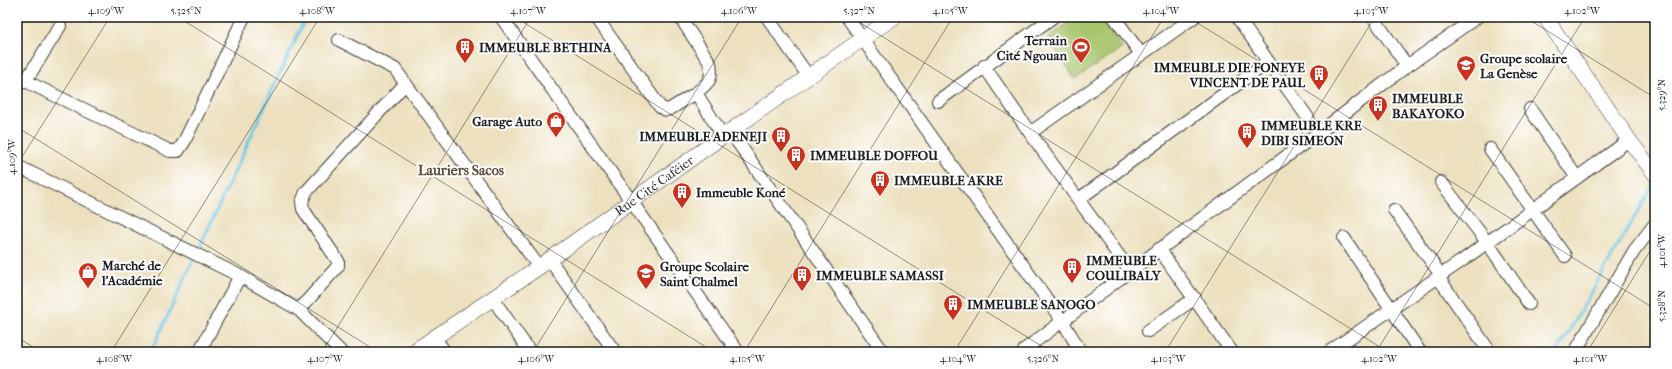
<svg xmlns="http://www.w3.org/2000/svg" width="1672" height="369" font-family="'IM FELL French Canon',serif">
<style>
.green{fill:#a7c56c;stroke:#627044}
.lines{fill:none;stroke-linecap:round;stroke-linejoin:round}
.stream{stroke:#66c5e4;stroke-width:3}
.minor-casing{stroke:#3b3934;stroke-width:14}
.tertiary-casing{stroke:#3b3934;stroke-width:16}
.minor{stroke:#fff;stroke-width:12}
.tertiary{stroke:#fff;stroke-width:15}
.ticks{fill:none;stroke:#1c1c1c;stroke-width:1;stroke-opacity:0.45}
.labels{text-anchor:middle;stroke-width:4;stroke-linejoin:round;paint-order:stroke}
.poi-label{font-size:13px;font-weight:bold;fill:#1c1c1c;stroke:#fff;text-anchor:start}
.street-label{font-size:13px;fill:#1c1c1c;stroke:#fff}
.neighbourhood-label{font-size:14px;font-weight:bold;fill:#5b4a35;stroke:#fff}
.neatline{fill:none;stroke:#1c1c1c;stroke-width:1.5}
.ticks-label{font-size:10px;text-anchor:middle;fill:#1c1c1c}
</style>
<rect width="100%" height="100%" fill="#fff"/>
<filter id="ink" filterUnits="userSpaceOnUse"><feTurbulence type="fractalNoise" baseFrequency=".025" numOctaves="2"/><feDisplacementMap in="SourceGraphic" scale="8" xChannelSelector="R" yChannelSelector="G"/><feConvolveMatrix kernelMatrix="1 2 1 2 8 2 1 2 1" color-interpolation-filters="sRGB"/></filter>
<filter id="wash" filterUnits="userSpaceOnUse"><feTurbulence type="fractalNoise" baseFrequency=".012" numOctaves="4" result="noise"/><feDisplacementMap in="SourceGraphic" scale="16" xChannelSelector="R" yChannelSelector="G"/><feGaussianBlur stdDeviation="0.9" result="paint"/><feColorMatrix in="noise" values="0 0 0 0 0 0 0 0 0 0 0 0 0 0 0 0 0 1.4 0 .05"/><feComposite in="paint" operator="in"/></filter>
<g filter="url(#wash)">
<rect width="100%" height="100%" fill="#ece0be"/>
<!-- green -->
<path class="green" d="M 1076,17 L 1099,17 L 1122,48 L 1075,79 L 1048,38 Z"/>
<g class="lines">
<!-- stream -->
<path class="stream" d="M 198,251 L 306,17
M 151,352 L 195,256
M 1557,352 L 1655,182"/>
</g>
</g>
<g filter="url(#ink)">
<g class="lines">
<!-- minor casing -->
<g class="minor-casing">
<path id="minor" d="M 501,17 L 738,352
M 596,17 L 660,107 L 666,110 L 670,109 L 696,93
M 680,17 L 710,63 C 713,80 709,82 696,93 L 723,136
M 767,17 L 809,77
M 847,17 L 1063,322 L 1081,352
M 1114,17 L 1141,54
M 1237,17 L 1308,118
M 1373,17 L 1407,66 L 1477,17
M 339,40 L 395,69 L 539,267
M 984,66 L 1030,133 L 1130,271 L 1321,131 L 1407,66
M 17,77 L 170,151 L 178,151 L 184,142 L 244,17
M 25,82 L 60,26
M 938,101 L 1053,17
M 1530,109 L 1577,178
M 730,131 L 883,352
M 1030,133 L 1194,17
M 1490,149 L 1565,256
M 17,166 L 240,276 L 299,310 L 341,352
M 1441,182 L 1487,242 L 1529,304
M 1079,199 L 1268,62
M 1394,210 L 1441,275
M 1344,238 L 1420,352
M 1159,249 L 1232,352
M 550,260 L 615,352
M 1438,277 L 1490,352
M 493,299 L 530,352
M 299,310 L 338,266 L 338,261 L 303,209 L 302,202 L 306,192 L 405,84
M 1148,331 L 1195,298
M 434,337 L 445,352
M 199,352 L 240,276
M 1024,352 L 1025,349 L 1130,271
M 1329,352 L 1463,260 L 1629,140
M 1575,352 L 1634,251 L 1655,224"/>
</g>
<!-- tertiary casing -->
<g class="tertiary-casing">
<g id="tertiary">
<path d="M 1545,17 L 1629,140 L 1655,174"/>
<path id="s1" d="M 413,352 L 539,267 L 723,136 L 894,17"/>
</g>
</g>
<!-- minor -->
<use href="#minor" class="minor"/>
<!-- tertiary -->
<use href="#tertiary" class="tertiary"/>
</g>
</g>
<!-- ticks -->
<path class="ticks" d="M 178,17 L 714,352M 515,17 L 1051,352M 851,17 L 1388,352M 1188,17 L 1655,309M 1525,17 L 1655,98M 17,127 L 378,352M 17,165 L 110,17M 17,337 L 41,352M 111,352 L 320,17M 322,352 L 531,17M 533,352 L 742,17M 744,352 L 953,17M 954,352 L 1164,17M 1165,352 L 1375,17M 1376,352 L 1585,17M 1587,352 L 1655,243"/>
<!-- icons -->
<defs>
<g id="building-pin" transform="scale(1)"><path d="M0 17L-7.5 6A9.5 9.5 0 1 1 7.5 6Z" fill="#c8321e" stroke="#fff"/><path d="M-4-6H4V6H1V3H-1V6H-4ZM-2.5-4.3h1.7v1.8h-1.7ZM.8-4.3h1.7v1.8H.8ZM-2.5-1h1.7V.8h-1.7ZM.8-1h1.7V.8H.8Z" fill="#fff"/></g>
<g id="stadium-pin" transform="scale(1)"><path d="M0 17L-7.5 6A9.5 9.5 0 1 1 7.5 6Z" fill="#c8321e" stroke="#fff"/><path d="M0-5a6.5 5 0 1 0 0 10a6.5 5 0 1 0 0-10ZM-3.5-1.8h7v3.6h-7Z" fill="#fff"/></g>
<g id="school-pin" transform="scale(1)"><path d="M0 17L-7.5 6A9.5 9.5 0 1 1 7.5 6Z" fill="#c8321e" stroke="#fff"/><path d="M0-5L7-2L0 1L-7-2ZM-4 1L0 2.5L4 1V4Q0 6-4 4Z" fill="#fff"/></g>
<g id="shop-pin" transform="scale(1)"><path d="M0 17L-7.5 6A9.5 9.5 0 1 1 7.5 6Z" fill="#c8321e" stroke="#fff"/><path d="M-5-2.5h2.3a2.7 3.5 0 0 1 5.4 0H5L5.5 6h-11ZM-1.5-2.5h3a1.5 2.3 0 0 0-3 0Z" fill="#fff"/></g>
</defs>
<g fill-rule="evenodd">
<use href="#building-pin" x="465" y="47"/>
<use href="#stadium-pin" x="1081" y="47"/>
<use href="#school-pin" x="1466" y="65"/>
<use href="#building-pin" x="1319" y="74"/>
<use href="#building-pin" x="1378" y="105"/>
<use href="#shop-pin" x="556" y="121"/>
<use href="#building-pin" x="1247" y="132"/>
<use href="#building-pin" x="781" y="136"/>
<use href="#building-pin" x="796" y="155"/>
<use href="#building-pin" x="880" y="180"/>
<use href="#building-pin" x="682" y="192"/>
<use href="#building-pin" x="1072" y="267"/>
<use href="#shop-pin" x="88" y="272"/>
<use href="#school-pin" x="646" y="273"/>
<use href="#building-pin" x="802" y="275"/>
<use href="#building-pin" x="953" y="304"/>
</g>
<g class="labels">
<!-- poi labels -->
<g class="poi-label">
<text x="1067" y="45" text-anchor="end">Terrain<tspan x="1067" dy="15">Cité Ngouan</tspan></text>
<text x="479" y="52">IMMEUBLE BETHINA</text>
<text x="1480" y="63">Groupe scolaire<tspan x="1480" dy="15">La Genèse</tspan></text>
<text x="1305" y="72" text-anchor="end">IMMEUBLE DIE FONEYE<tspan x="1305" dy="15">VINCENT DE PAUL</tspan></text>
<text x="1392" y="103">IMMEUBLE<tspan x="1392" dy="15">BAKAYOKO</tspan></text>
<text x="542" y="126" text-anchor="end">Garage Auto</text>
<text x="1261" y="130">IMMEUBLE KRE<tspan x="1261" dy="15">DIBI SIMEON</tspan></text>
<text x="767" y="141" text-anchor="end">IMMEUBLE ADENEJI</text>
<text x="810" y="160">IMMEUBLE DOFFOU</text>
<text x="894" y="185">IMMEUBLE AKRE</text>
<text x="696" y="197">Immeuble Koné</text>
<text x="1086" y="265">IMMEUBLE<tspan x="1086" dy="15">COULIBALY</tspan></text>
<text x="102" y="270">Marché de<tspan x="102" dy="15">l'Académie</tspan></text>
<text x="660" y="271">Groupe Scolaire<tspan x="660" dy="15">Saint Chalmel</tspan></text>
<text x="816" y="280">IMMEUBLE SAMASSI</text>
<text x="967" y="309">IMMEUBLE SANOGO</text>
</g>
<!-- street labels -->
<g class="street-label">
<text dy="5" stroke="none"><textPath href="#s1" startOffset="293">Rue Cité Caféier</textPath></text>
</g>
<!-- neighbourhood labels -->
<g class="neighbourhood-label">
<text x="461" y="175">Lauriers Sacos</text>
</g>
</g>
<!-- margin -->
<rect width="1672" height="369" fill="none" stroke="#fff" stroke-width="44"/>
<rect x="22" y="22" width="1628" height="325" class="neatline"/>
<g class="ticks-label">
<text x="106" y="14">4.109°W</text>
<text x="186" y="14">5.325°N</text>
<text x="317" y="14">4.108°W</text>
<text x="528" y="14">4.107°W</text>
<text x="739" y="14">4.106°W</text>
<text x="859" y="14">5.327°N</text>
<text x="950" y="14">4.105°W</text>
<text x="1161" y="14">4.104°W</text>
<text x="1371" y="14">4.103°W</text>
<text x="1582" y="14">4.102°W</text>
<text transform="translate(1661 95) rotate(-90)" y="4">5.329°N</text>
<text transform="translate(11 157) rotate(-90)" y="4">4.109°W</text>
<text transform="translate(1661 251) rotate(-90)" y="4">4.101°W</text>
<text transform="translate(1661 306) rotate(-90)" y="4">5.328°N</text>
<text x="114" y="362">4.108°W</text>
<text x="325" y="362">4.107°W</text>
<text x="536" y="362">4.106°W</text>
<text x="747" y="362">4.105°W</text>
<text x="958" y="362">4.104°W</text>
<text x="1043" y="362">5.326°N</text>
<text x="1168" y="362">4.103°W</text>
<text x="1379" y="362">4.102°W</text>
<text x="1590" y="362">4.101°W</text>
</g>
</svg>
